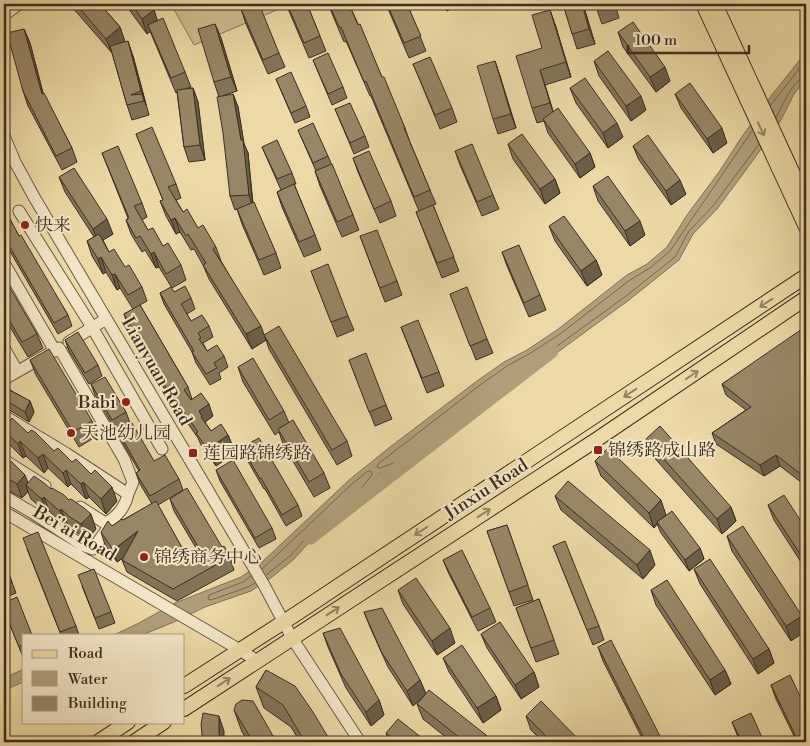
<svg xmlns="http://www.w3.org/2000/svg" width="810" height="746" font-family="'Libre Bodoni','Noto Serif SC',serif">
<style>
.green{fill:#cebc90;stroke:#867658}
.water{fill:#b09f79;stroke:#827255}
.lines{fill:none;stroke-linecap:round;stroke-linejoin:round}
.shore{stroke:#76674c;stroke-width:1}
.river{stroke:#b09f79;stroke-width:15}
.minor-casing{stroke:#695a42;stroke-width:13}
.major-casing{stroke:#3d2f20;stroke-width:16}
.minor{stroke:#f3e6c6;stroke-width:11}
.major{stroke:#ecd9a7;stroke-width:14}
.wall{fill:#837458;stroke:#3d2f20}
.shaded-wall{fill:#6a5e47;stroke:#3d2f20}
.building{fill:#988766;stroke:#3d2f20}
.oneway{stroke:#948464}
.poi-dot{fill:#8f2418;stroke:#f3e6c6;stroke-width:2}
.labels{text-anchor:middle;stroke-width:4;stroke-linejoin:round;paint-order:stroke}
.poi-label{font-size:18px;fill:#3d2f20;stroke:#f3e6c6;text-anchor:start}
.street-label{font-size:18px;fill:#3d2f20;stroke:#f3e6c6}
</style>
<rect width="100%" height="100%" fill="#ecd9a7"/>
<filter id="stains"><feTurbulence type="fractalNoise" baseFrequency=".004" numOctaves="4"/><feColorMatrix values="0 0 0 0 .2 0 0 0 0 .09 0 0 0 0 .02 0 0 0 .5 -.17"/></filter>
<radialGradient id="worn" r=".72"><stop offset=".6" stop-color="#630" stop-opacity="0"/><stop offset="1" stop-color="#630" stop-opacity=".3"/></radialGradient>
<!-- green -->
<path class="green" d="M 171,4 L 291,4 L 194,45 Z"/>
<!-- water -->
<path class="water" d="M 806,52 L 806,79 L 794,94 L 781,120 L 754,159 L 717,209 L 693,234 L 679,260 L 629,300 L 551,357 L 536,363 L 404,465 L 379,474 L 356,501 L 323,527 L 294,559 L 272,577 L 251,591 L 205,607 L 174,622 L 142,635 L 114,635 L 139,623 L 175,603 L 241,577 L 260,564 L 349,480 L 390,447 L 477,381 L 504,362 L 527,350 L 557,330 L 627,275 L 647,264 L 667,247 L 687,215 L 719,172 L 741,138 L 771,96 Z
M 24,669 L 24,682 L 4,690 L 4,678 Z"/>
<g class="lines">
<!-- shore -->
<path class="shore" d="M 771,105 L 806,60
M 776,118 C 782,107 793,78 806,77
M 752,131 L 670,251 L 650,268 L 630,280 L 560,334 L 529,354 L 507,366 L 480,385 L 378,464 L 377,467 L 380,468 L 402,460 L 533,359 L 549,352 L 626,296 L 675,257 L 689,231 L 713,206 L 759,144
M 262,569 L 352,484 L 368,471 L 371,471 L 372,475 L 353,498 L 320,523 L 290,556 L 266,575
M 251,576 L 243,582 L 209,595 L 208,599 L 211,600 L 248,587 L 255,583"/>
<!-- river -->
<path class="river" d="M 310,537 L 551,351"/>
<!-- minor casing -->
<g class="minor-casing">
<path id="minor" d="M 4,15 L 19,4
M 4,136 L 15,162 L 34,197 L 264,585 L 292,638 L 360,742
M 19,211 L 92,327 L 162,449
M 4,263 L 55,351
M 69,342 L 106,319
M 4,348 L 17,371
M 4,379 L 59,348 L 124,459 L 133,482 L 128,494 L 67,454 L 6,417 L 4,414
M 4,460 L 45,486
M 4,496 L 33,513 L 82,545 L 93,549 L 110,525
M 80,507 L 105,523 C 118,517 125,507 128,494
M 4,512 L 240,650 L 257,661"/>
</g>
<!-- major casing -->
<g class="major-casing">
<path id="major" d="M 703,4 L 806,227
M 715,4 L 806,202
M 184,686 L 296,614 L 806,276
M 184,709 L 596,440 L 806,298
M 98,742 L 128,722
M 134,742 L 164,722"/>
</g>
<!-- minor -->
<use href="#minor" class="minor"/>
<!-- major -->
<use href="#major" class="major"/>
</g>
<!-- wall -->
<path class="wall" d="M 71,4 L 100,4 L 120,27 L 125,42 L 124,42 L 133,56 L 149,115 L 132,120 L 127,105 L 112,53 L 72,7 Z
M 125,4 L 149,4 L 154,10 L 157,21 L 185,72 L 191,87 L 185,89 L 193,88 L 198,102 L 205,160 L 189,162 L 184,147 L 177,92 L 176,93 L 150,31 L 147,34 Z
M 286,4 L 307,4 L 326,51 L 309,58 Z
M 328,4 L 349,4 L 405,128 L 410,142 L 430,190 L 436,204 L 433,205 L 459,271 L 442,278 L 416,212 L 419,211 L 371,96 L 370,96 L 346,41 L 344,42 Z
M 386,4 L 407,4 L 426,51 L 409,58 Z
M 442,4 L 458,4 L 447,11 Z
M 563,4 L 583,4 L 595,44 L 577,49 Z
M 595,4 L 615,4 L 619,18 L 602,24 Z
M 241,9 L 279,53 L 285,67 L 268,74 L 246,24 Z
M 215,24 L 221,38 L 237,91 L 219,97 L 214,82 Z
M 555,24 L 571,77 L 545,85 L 553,111 L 590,153 L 595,167 L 580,178 L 548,133 L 544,121 L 537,123 L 532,108 L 542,48 Z
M 24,29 L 30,43 L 43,93 L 72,148 L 77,162 L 62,170 L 28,106 L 23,91 Z
M 618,32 L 670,81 L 656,92 L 623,47 Z
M 313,60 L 343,87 L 347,98 L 332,105 Z
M 495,61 L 500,76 L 516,128 L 498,134 L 493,119 Z
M 594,61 L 646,110 L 631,121 L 599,76 Z
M 413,64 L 452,108 L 457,122 L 440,129 L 419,78 Z
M 276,79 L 306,106 L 310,117 L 295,123 Z
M 570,88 L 623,137 L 608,148 L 576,103 Z
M 233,94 L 238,107 L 244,144 L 248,153 L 253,203 L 276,253 L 281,268 L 264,275 L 242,224 L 237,209 L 235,210 L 230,196 Z
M 675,94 L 727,143 L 713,153 L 681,108 Z
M 335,109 L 365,136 L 369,147 L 354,154 Z
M 298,130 L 328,156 L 353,215 L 359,230 L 342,237 L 320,186 L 315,171 L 316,171 Z
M 136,134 L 176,184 L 181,198 L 176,200 L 183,212 L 216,247 L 221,261 L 264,335 L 347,441 L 352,456 L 337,465 L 269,349 L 266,340 L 252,349 L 209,279 L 203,265 L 194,249 L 191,250 L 180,232 L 176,234 L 166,216 L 160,201 L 163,200 Z
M 508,144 L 555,179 L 560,193 L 545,204 L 513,159 Z
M 633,146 L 686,194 L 671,205 L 639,160 Z
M 262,147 L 292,173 L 296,184 L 294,184 L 315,235 L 321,250 L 304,257 L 282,207 L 277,192 L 281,190 Z
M 455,151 L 493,195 L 499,209 L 482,216 L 460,165 Z
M 102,153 L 142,203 L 147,217 L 142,220 L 148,230 L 181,265 L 186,280 L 172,288 L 159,267 L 156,268 L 145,250 L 142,252 L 131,234 L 126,220 L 128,218 Z
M 353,158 L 391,201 L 396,216 L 380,223 L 358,172 Z
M 4,177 L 8,188 L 4,189 Z
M 59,177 L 113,234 L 103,240 L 109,252 L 142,287 L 147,301 L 140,305 L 188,387 L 192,399 L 213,416 L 205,422 L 211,431 L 228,435 L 233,447 L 224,453 L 226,459 L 216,466 L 201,445 L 198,438 L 177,408 L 176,409 L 128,326 L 124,314 L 133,309 L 120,288 L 117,290 L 106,272 L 103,274 L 92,256 L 87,241 L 94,237 L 65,192 Z
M 593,186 L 645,235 L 630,246 L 598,201 Z
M 4,208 L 19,236 L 68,315 L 72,326 L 58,334 L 4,241 Z
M 549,226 L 596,260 L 602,275 L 587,286 L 555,241 Z
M 360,236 L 397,281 L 402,295 L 385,302 Z
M 502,252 L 540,295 L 546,310 L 529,317 L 507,266 Z
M 311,271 L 348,316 L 354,330 L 337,337 Z
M 4,282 L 37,334 L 43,348 L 28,357 L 4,317 Z
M 174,292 L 191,298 L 195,309 L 187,314 L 191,321 L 209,326 L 213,337 L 203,343 L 207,351 L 224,356 L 228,367 L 219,373 L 221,379 L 210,385 L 196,363 L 192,352 L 164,304 L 160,293 Z
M 450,294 L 487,339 L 493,353 L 476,360 Z
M 401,327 L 439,372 L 444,386 L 427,393 Z
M 806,330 L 806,486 L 780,466 L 764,476 L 716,444 L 712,433 L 746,410 L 726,395 L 722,384 Z
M 65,340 L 98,365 L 102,376 L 89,384 L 69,351 Z
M 30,360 L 92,421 L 97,436 L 79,447 L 36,375 Z
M 349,360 L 386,405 L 392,419 L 375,426 Z
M 238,367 L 284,411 L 289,423 L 324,473 L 330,488 L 314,497 L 283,444 L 279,432 L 275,435 L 243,382 Z
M 4,377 L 10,390 L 30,401 L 34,412 L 29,422 L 11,411 L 8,408 L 4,407 Z
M 91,384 L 126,412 L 130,423 L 116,431 L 95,395 Z
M 4,416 L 10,421 L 28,433 L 54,451 L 72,462 L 117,501 L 106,514 L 89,497 L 86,499 L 71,484 L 68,487 L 48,468 L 44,473 L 26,456 L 23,458 L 8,443 L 5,446 L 4,445 Z
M 118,431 L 154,461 L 179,479 L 183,490 L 158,505 L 191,564 L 202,558 L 174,511 L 170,499 L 222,547 L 230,557 L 234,570 L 177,601 L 127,572 L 122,560 L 124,557 L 117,562 L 105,545 L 101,532 L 152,504 L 140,484 L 136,473 L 139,471 L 122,442 Z
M 646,439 L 731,507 L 736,521 L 722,534 L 651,454 Z
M 242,447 L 298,505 L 302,516 L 286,526 L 265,489 L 264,489 L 246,458 Z
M 4,461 L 28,483 L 51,489 L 96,529 L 87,539 L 76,532 L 67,523 L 65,525 L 61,522 L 49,511 L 47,513 L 43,510 L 31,499 L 28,492 L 22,498 L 5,489 L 4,487 Z
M 595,461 L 666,515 L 700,548 L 704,559 L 689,571 L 661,533 L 657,524 L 654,528 L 601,476 Z
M 216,470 L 272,528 L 276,539 L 259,548 L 220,481 Z
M 555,496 L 655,565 L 643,579 L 561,510 Z
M 768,505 L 806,529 L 806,570 L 774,520 Z
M 507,525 L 533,600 L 514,606 L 487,531 Z
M 727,536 L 802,616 L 791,641 L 732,551 Z
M 553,546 L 599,626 L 604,640 L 593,645 Z
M 27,549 L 76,626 L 79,635 L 61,635 Z
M 443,560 L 490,608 L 496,622 L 478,631 L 449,574 Z
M 4,561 L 16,593 L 4,598 Z
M 694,569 L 769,649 L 774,663 L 758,674 L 700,584 Z
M 82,586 L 111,612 L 115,623 L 99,629 Z
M 398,590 L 455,643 L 437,655 L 403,604 Z
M 651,590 L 725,670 L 731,684 L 715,695 L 656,605 Z
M 539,599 L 559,654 L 536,662 L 516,608 Z
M 4,610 L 24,635 L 24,657 L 23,657 Z
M 364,612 L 420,680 L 426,694 L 413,706 L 388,667 L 370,627 Z
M 323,633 L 379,700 L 384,715 L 371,726 L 346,688 L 328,647 Z
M 481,634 L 534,672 L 539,687 L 521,699 L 487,648 Z
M 598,647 L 663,742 L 644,742 L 603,661 Z
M 4,656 L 7,664 L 4,666 Z
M 443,658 L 496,696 L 501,710 L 483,723 L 449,672 Z
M 266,670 L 328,737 L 330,742 L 300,742 L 291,727 L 264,708 L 256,687 Z
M 771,685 L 806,709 L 806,742 L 797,742 L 776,699 Z
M 417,704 L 486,735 L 489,742 L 452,742 L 423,719 Z
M 234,710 L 273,736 L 277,742 L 248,742 L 242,732 Z
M 526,716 L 581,742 L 543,742 L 531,730 Z
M 732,722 L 764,742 L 740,742 Z
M 386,733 L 427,742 L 389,742 Z"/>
<!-- shaded-wall -->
<path class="shaded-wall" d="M 445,4 L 458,4 L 447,11 Z
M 582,4 L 583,4 L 595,44 L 589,29 Z
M 154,10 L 159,25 L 147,34 L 142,19 Z
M 550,10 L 555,24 L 571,77 L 566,62 Z
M 215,24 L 221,38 L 237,91 L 231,77 Z
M 120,27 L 125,42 L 112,53 L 106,39 Z
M 24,29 L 30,43 L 47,108 L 42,94 Z
M 128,41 L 133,56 L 146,105 L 141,91 Z
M 495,61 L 500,76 L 516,128 L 511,114 Z
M 665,67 L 670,81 L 656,92 L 650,77 Z
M 540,70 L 545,85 L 555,118 L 550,103 Z
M 193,88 L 198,102 L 205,160 L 200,145 Z
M 233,94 L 238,107 L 244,144 L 248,153 L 253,208 L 249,195 L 241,140 Z
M 641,96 L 646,110 L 631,121 L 626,106 Z
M 617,123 L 623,137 L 608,148 L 603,133 Z
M 722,128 L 727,143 L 713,153 L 707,139 Z
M 590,153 L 595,167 L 580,178 L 575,164 Z
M 555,179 L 560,193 L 545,204 L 540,189 Z
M 680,180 L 686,194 L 671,205 L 666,191 Z
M 175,218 L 180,232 L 176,234 L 171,220 Z
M 107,219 L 113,234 L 98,243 L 93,229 Z
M 640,221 L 645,235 L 630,246 L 625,231 Z
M 154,252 L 159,267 L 156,268 L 151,254 Z
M 101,257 L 106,272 L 103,274 L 98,259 Z
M 596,260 L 602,275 L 587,286 L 581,271 Z
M 115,274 L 120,288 L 117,290 L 112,275 Z
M 261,326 L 266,340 L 252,349 L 246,334 Z
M 30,401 L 34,412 L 29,422 L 25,412 Z
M 209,404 L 213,416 L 205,422 L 205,429 L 199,411 Z
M 4,431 L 8,443 L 5,446 L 4,442 Z
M 228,435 L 233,447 L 224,453 L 226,459 L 216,466 L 211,454 L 218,442 Z
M 20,441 L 26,456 L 23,458 L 18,444 Z
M 43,454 L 48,468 L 44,473 L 38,458 Z
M 776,455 L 780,466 L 764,476 L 760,465 Z
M 66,470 L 71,484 L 68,487 L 63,473 Z
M 25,475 L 30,488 L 26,485 L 28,492 L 22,498 L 17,484 Z
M 83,482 L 89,497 L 86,499 L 81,484 Z
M 112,487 L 117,501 L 106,514 L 101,499 Z
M 44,497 L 49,511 L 47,513 L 42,499 Z
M 661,500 L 666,515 L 657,522 L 657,524 L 654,528 L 649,513 Z
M 731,507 L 736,521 L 722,534 L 717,519 Z
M 61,509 L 67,523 L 65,525 L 60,511 Z
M 91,514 L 96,529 L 87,539 L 81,524 Z
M 138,531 L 143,544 L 117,562 L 113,550 Z
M 700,548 L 704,559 L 689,571 L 685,560 Z
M 650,550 L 655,565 L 643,579 L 637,565 Z
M 802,616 L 806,629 L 806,631 L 791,641 L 786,626 Z
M 450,628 L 455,643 L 437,655 L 432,641 Z
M 769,649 L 774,663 L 758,674 L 753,659 Z
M 725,670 L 731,684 L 715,695 L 710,680 Z
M 534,672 L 539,687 L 521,699 L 515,685 Z
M 420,680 L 426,694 L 413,706 L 407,691 Z
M 496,696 L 501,710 L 483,723 L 477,708 Z
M 379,700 L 384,715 L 371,726 L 366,712 Z
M 219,716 L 224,731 L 224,742 L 221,742 L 219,733 Z
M 486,735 L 489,742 L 481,742 Z"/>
<!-- building -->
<path class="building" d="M 76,4 L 100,4 L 120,27 L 106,39 Z
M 131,4 L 149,4 L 154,10 L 142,19 Z
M 254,4 L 259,4 L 279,53 L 263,60 L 241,9 Z
M 287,4 L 307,4 L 320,36 L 304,43 Z
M 329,4 L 349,4 L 358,25 L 360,24 L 382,77 L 384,77 L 405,128 L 404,128 L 430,190 L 414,197 L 366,81 L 364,82 L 341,27 L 339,27 Z
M 387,4 L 407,4 L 421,36 L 404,43 Z
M 563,4 L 582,4 L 589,29 L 572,34 Z
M 595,4 L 614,4 L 597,9 Z
M 550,10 L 566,62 L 540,70 L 550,103 L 532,108 L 516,56 L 542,48 L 532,15 Z
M 163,18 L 185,72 L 171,78 L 148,25 Z
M 633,22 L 665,67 L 650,77 L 618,32 Z
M 215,24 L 231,77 L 214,82 L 198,29 Z
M 24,29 L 42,94 L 44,93 L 72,148 L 56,156 L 23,91 L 7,33 Z
M 128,41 L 141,91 L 131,95 L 142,94 L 144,101 L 127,105 L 110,46 Z
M 608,51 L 641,96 L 626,106 L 594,61 Z
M 328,53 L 343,87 L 328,94 L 313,60 Z
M 430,57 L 452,108 L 435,115 L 413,64 Z
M 495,61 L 511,114 L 493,119 L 477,66 Z
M 291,72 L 306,106 L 291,113 L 276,79 Z
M 585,78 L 617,123 L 603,133 L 570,88 Z
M 690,83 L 722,128 L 707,139 L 675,94 Z
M 193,88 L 200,145 L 184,147 L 177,90 Z
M 233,94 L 241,140 L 243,140 L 249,195 L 230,196 L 223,133 L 217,97 Z
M 350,103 L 365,136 L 350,143 L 335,109 Z
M 558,108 L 590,153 L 575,164 L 543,119 Z
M 313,123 L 328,156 L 313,163 L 298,130 Z
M 152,127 L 176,184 L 168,187 L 183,212 L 187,209 L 198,228 L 203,225 L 216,247 L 213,249 L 261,326 L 246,334 L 203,265 L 206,263 L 188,234 L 186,236 L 175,218 L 171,220 L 160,201 L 163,200 L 136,134 Z
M 522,134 L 555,179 L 540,189 L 508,144 Z
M 648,135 L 680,180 L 666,191 L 633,146 Z
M 277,140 L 292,173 L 277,179 L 262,147 Z
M 472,144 L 493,195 L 477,202 L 455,151 Z
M 118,146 L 142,203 L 134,206 L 148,230 L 153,228 L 163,246 L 168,243 L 181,265 L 166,274 L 154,252 L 151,254 L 140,236 L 136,238 L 126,220 L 129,218 L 102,153 Z
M 369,151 L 391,201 L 374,209 L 353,158 Z
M 332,164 L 353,215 L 337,222 L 315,171 Z
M 74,168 L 107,219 L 93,229 L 59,177 Z
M 608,176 L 640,221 L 625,231 L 593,186 Z
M 294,184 L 315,235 L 299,242 L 277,192 Z
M 254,202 L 276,253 L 259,260 L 237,209 Z
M 433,205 L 454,257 L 437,263 L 416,212 Z
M 4,208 L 19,236 L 21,235 L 68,315 L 54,323 L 4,237 Z
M 564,216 L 596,260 L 581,271 L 549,226 Z
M 377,230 L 397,281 L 380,288 L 360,236 Z
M 99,234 L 109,252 L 114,249 L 125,267 L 129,265 L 142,287 L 128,295 L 115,274 L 112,275 L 101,257 L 98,259 L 87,241 Z
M 519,245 L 540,295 L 524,303 L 502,252 Z
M 328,264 L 348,316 L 331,322 L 311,271 Z
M 6,281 L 37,334 L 22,342 L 4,311 L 4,282 Z
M 185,286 L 191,298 L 181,304 L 184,309 L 191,321 L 202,315 L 209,326 L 198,333 L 201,338 L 199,339 L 207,351 L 217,345 L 224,356 L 214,363 L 217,368 L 206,374 L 192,352 L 194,351 L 160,293 L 171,287 L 174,292 Z
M 467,287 L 487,339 L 470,346 L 450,294 Z
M 140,305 L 188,387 L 184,390 L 191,400 L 201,393 L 209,404 L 199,411 L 202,416 L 201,417 L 211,431 L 221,424 L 228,435 L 218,442 L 222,446 L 211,454 L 196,433 L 198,432 L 173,396 L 171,396 L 124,314 Z
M 418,320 L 439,372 L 422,378 L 401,327 Z
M 279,326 L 347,441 L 332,450 L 264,335 Z
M 802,329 L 806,330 L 806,478 L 776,455 L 760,465 L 712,433 L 751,407 L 722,384 Z
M 78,332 L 98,365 L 85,373 L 65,340 Z
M 49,349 L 92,421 L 73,432 L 30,360 Z
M 366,353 L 386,405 L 369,412 L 349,360 Z
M 253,358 L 284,411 L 269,420 L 238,367 Z
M 4,377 L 5,377 L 9,390 L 30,401 L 25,412 L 7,401 L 4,397 Z
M 105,377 L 126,412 L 112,420 L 91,384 Z
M 4,416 L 10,421 L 12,418 L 28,433 L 31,430 L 35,432 L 54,451 L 58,448 L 72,462 L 76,459 L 91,474 L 95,470 L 112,487 L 101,499 L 83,482 L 81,484 L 66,470 L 63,473 L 43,454 L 38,458 L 20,441 L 18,444 L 4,430 Z
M 293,420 L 324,473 L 309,482 L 278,429 Z
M 132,423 L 154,461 L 165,455 L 179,479 L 150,496 L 136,473 L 140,470 L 118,431 Z
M 660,426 L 731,507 L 717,519 L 646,439 Z
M 259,438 L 298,505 L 282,515 L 261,478 L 260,479 L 242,447 Z
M 608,448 L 661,500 L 649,513 L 595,461 Z
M 6,459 L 12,462 L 25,475 L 17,484 L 4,476 L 4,461 Z
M 233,460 L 272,528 L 255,538 L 216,470 Z
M 34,476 L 44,483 L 51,489 L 52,488 L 64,495 L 69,500 L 71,499 L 84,508 L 91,514 L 81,524 L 70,517 L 61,509 L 60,511 L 56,508 L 44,497 L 42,499 L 38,496 L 26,485 Z
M 568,481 L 650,550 L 637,565 L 555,496 Z
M 187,488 L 222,547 L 224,546 L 230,557 L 173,589 L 122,560 L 138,531 L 113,550 L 101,532 L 108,521 L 112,526 L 122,519 L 123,520 L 156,501 L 191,564 L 204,557 L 170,499 Z
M 784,495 L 806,529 L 806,563 L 768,505 Z
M 672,511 L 700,548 L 685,560 L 657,522 Z
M 507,525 L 528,585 L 509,592 L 487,531 Z
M 743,526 L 802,616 L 786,626 L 727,536 Z
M 38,532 L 76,626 L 60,632 L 23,538 Z
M 565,541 L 599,626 L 587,630 L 553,546 Z
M 462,550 L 490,608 L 472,617 L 443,560 Z
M 710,559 L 769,649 L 753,659 L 694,569 Z
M 4,561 L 12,582 L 4,585 Z
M 94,569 L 111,612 L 95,618 L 78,575 Z
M 416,578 L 450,628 L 432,641 L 398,590 Z
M 667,580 L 725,670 L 710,680 L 651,590 Z
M 17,597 L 32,635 L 24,635 L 24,644 L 19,647 L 4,610 L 4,603 Z
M 539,599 L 554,640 L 531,648 L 516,608 Z
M 382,608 L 420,680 L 407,691 L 382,653 L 364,612 Z
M 500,622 L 534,672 L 515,685 L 481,634 Z
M 340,628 L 379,700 L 366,712 L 341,674 L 323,633 Z
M 611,640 L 663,742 L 646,742 L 598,647 Z
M 462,645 L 496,696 L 477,708 L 443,658 Z
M 266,670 L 295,686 L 313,712 L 328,737 L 326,742 L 305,742 L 283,705 L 256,687 Z
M 790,675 L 806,709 L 806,734 L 797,739 L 771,685 Z
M 429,690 L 486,735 L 481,742 L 465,742 L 417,704 Z
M 242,700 L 253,701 L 272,734 L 272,735 L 274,736 L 277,742 L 253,742 L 234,710 L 236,704 Z
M 541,701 L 581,742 L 552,742 L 526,716 Z
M 203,713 L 219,716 L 219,733 L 221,742 L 202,742 L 202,735 L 201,724 Z
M 751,713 L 764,742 L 742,742 L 732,722 Z
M 398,719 L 427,742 L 398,742 L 386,733 Z"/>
<!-- one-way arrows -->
<defs><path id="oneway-shaft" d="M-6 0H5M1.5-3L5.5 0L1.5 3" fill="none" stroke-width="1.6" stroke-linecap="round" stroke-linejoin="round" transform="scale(1.25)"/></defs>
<g class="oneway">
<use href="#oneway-shaft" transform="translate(761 129) rotate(65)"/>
<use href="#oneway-shaft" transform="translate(766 303) rotate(147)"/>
<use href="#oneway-shaft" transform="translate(692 375) rotate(-34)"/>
<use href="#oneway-shaft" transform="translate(630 393) rotate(147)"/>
<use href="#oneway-shaft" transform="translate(484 513) rotate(-33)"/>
<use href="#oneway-shaft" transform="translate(421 531) rotate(147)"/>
<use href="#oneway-shaft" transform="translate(333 611) rotate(-33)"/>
<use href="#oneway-shaft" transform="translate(224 682) rotate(-34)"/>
</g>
<!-- markers -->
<g class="poi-dot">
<circle cx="25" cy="225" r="5"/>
<circle cx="126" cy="402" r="5"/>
<circle cx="71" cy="433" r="5"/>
<rect x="593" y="445" width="10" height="10" rx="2.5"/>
<rect x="188" y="448" width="10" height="10" rx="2.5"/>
<circle cx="144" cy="557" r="5"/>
</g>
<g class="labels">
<!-- poi labels -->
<g class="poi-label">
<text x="35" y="231">快来</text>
<text x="116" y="408" text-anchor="end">Babi</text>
<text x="81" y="439">天池幼儿园</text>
<text x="608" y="456">锦绣路成山路</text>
<text x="203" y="459">莲园路锦绣路</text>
<text x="154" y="563">锦绣商务中心</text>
</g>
<!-- street labels -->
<g class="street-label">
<text transform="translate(157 371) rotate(60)" y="6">Lianyuan Road</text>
<text transform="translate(486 489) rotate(-33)" y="6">Jinxiu Road</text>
<text transform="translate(75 533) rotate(30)" y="6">Bei'ai Road</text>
</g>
</g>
<!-- margin -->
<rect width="810" height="746" fill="none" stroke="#ecd9a7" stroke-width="20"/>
<rect x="5" y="5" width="800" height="736" fill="none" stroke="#3d2f20" stroke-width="2.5"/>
<rect x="10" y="10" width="790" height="726" fill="none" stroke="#3d2f20"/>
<!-- legend -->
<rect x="22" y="634" width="162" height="90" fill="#f3e6c6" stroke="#aa9d84"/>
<rect x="32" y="650" width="25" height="8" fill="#ecd9a7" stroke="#aa9d84"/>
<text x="68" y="658" font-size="15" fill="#3d2f20">Road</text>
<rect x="32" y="671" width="25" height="15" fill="#b09f79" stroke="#aa9d84"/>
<text x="68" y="684" font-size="15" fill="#3d2f20">Water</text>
<rect x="32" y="696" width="25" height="15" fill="#988766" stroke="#aa9d84"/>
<text x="68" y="708" font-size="15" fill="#3d2f20">Building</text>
<!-- scale -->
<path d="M628 45v8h121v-8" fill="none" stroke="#3d2f20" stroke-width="2.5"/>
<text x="635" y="45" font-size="15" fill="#3d2f20" stroke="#f3e6c6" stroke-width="4" paint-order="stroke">100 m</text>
<rect width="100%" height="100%" filter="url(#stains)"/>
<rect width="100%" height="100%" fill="url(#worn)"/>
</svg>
